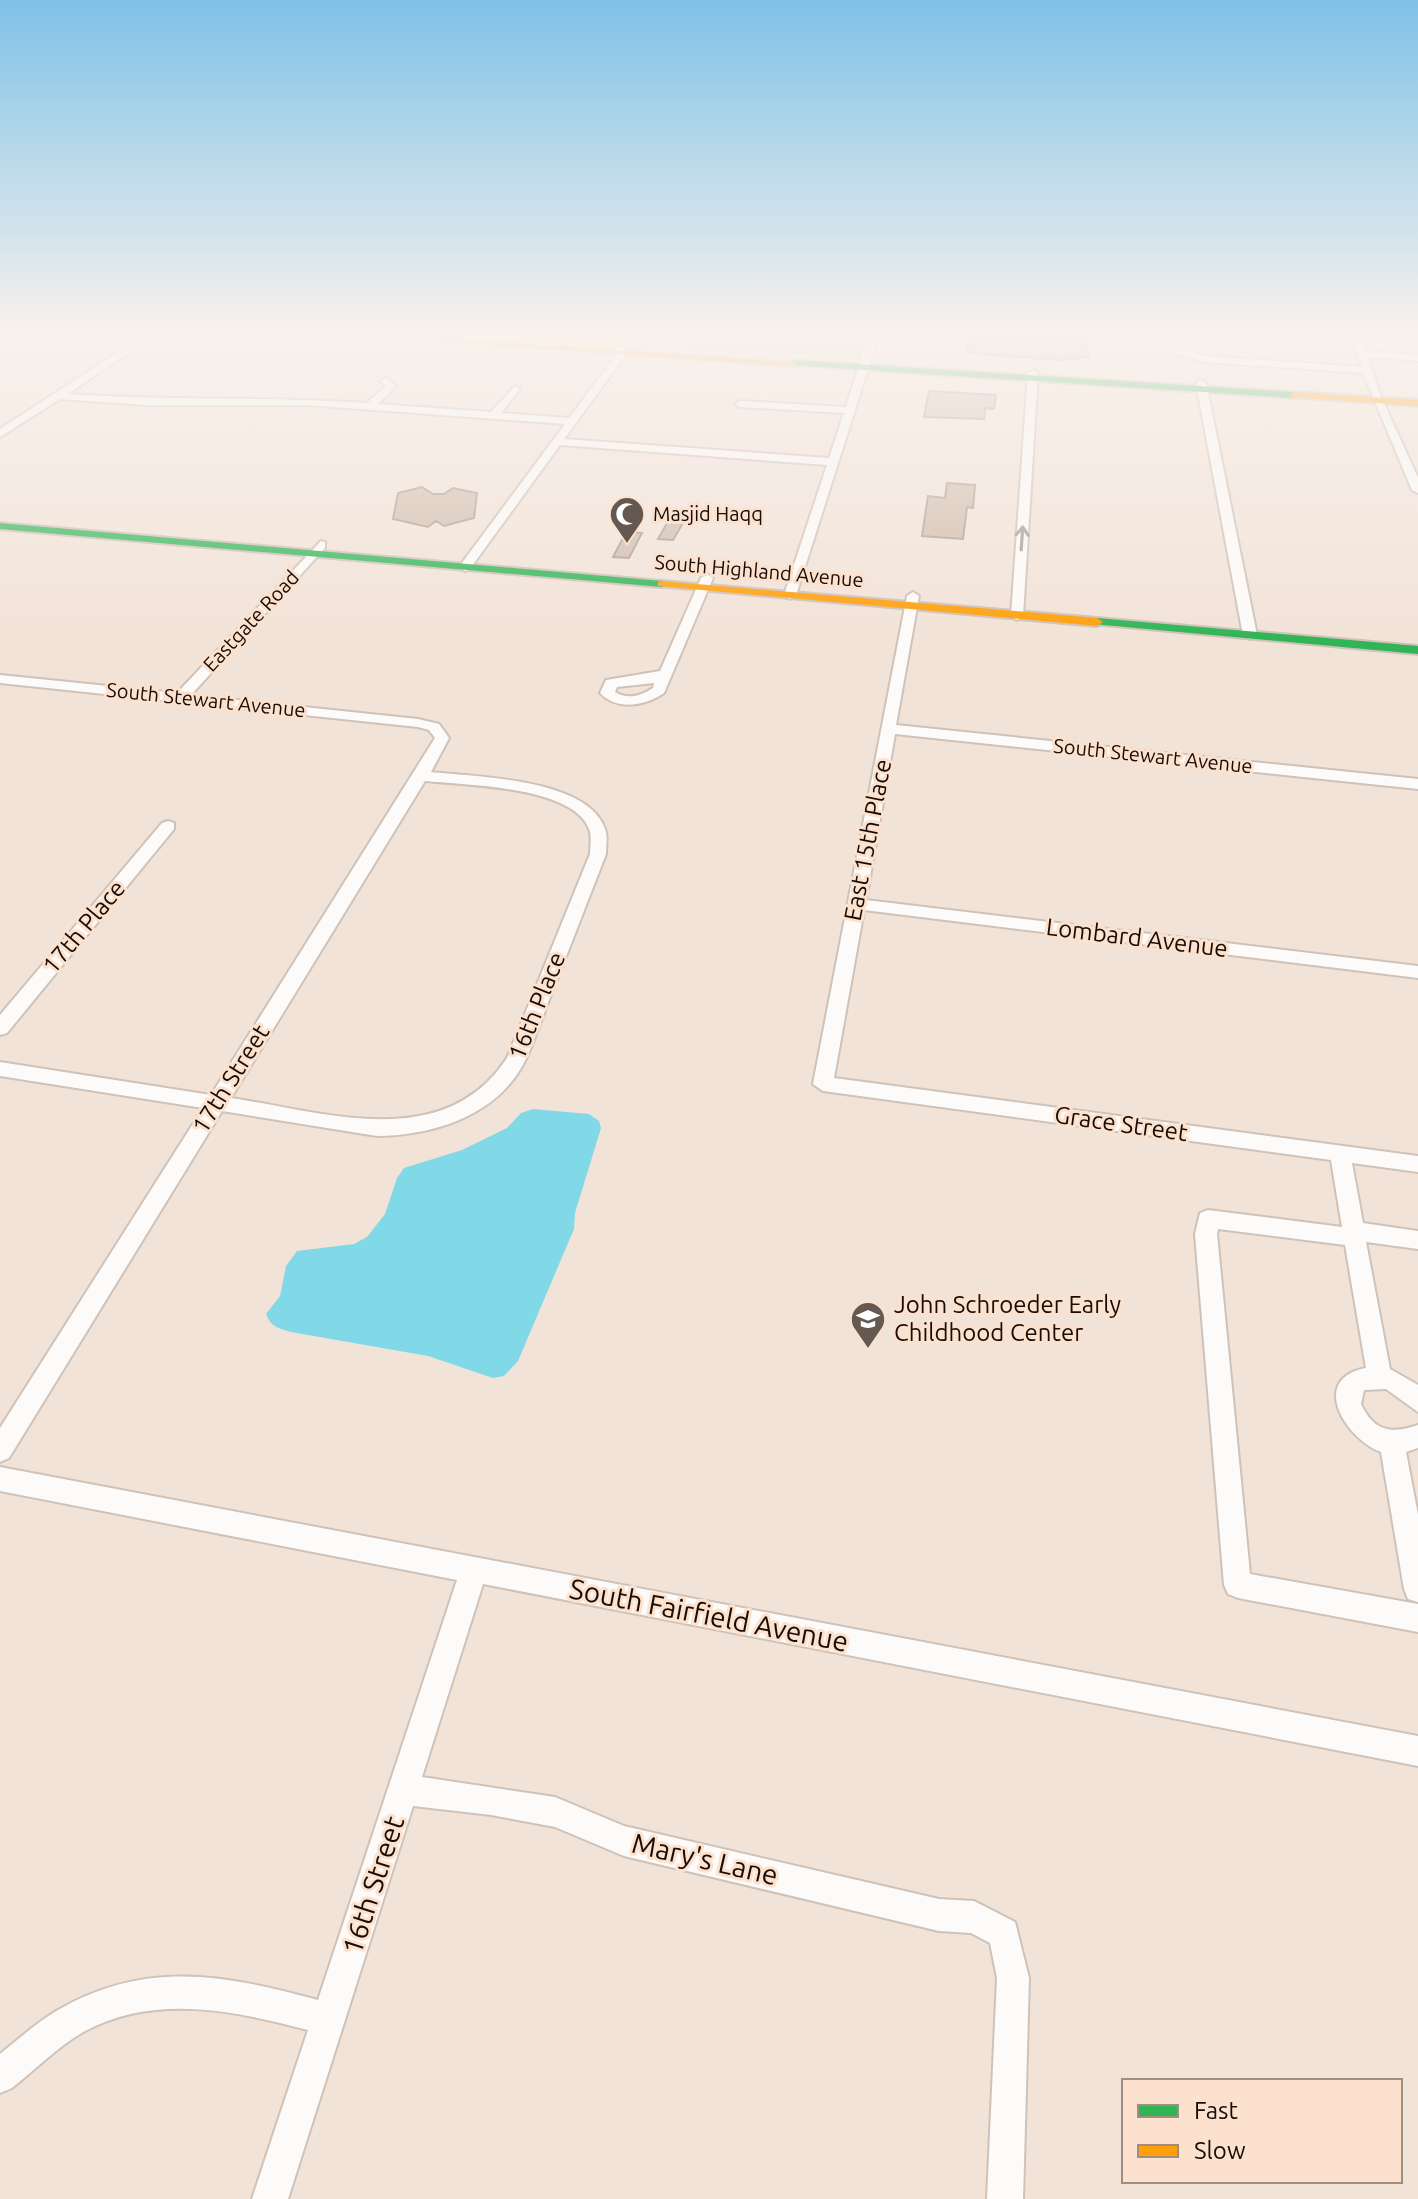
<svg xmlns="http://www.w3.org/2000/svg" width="1418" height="2199" font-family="Ubuntu,sans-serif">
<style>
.green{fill:#bde1c6}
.water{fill:#81d8e6}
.building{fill:#d1bcac;stroke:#aa9e95;stroke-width:2}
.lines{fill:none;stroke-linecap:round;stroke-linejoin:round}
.street-casing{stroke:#cec2b9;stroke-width:4}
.fast-casing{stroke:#cec2b9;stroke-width:4}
.slow-casing{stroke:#cec2b9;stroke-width:4}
.street{fill:#fdfbf9;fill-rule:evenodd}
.fast{fill:#30b455;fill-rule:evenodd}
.slow{fill:#ff9f0a;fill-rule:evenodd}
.oneway{stroke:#a19c98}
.labels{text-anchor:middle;stroke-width:6;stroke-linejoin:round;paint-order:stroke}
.far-poi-label{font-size:20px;fill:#180d06;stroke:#fce2ce;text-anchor:start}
.far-street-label{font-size:20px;fill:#180d06;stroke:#fce2ce}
.street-label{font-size:24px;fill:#180d06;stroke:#fce2ce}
.poi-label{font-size:24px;fill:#180d06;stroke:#fce2ce;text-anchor:start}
.near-street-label{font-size:28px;fill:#180d06;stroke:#fce2ce}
</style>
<rect width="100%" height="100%" fill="#f2e3d8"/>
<!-- green -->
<path class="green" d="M 640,332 L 862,332 L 867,341 L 863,357 L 854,358 L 631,344 Z"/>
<!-- water -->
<path class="water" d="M 533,1109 L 589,1114 L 599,1121 L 601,1128 L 575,1213 L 574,1229 L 518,1361 L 504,1376 L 493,1378 L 428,1356 L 291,1332 C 278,1328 271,1327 266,1314 L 280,1296 L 286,1266 L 297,1251 L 354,1244 L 367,1237 L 385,1214 L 397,1178 L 404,1168 L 462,1150 L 507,1128 L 521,1113 Z"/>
<!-- building -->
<path class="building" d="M 1042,332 L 1084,334 L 1090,357 L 1058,360 L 968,353 L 967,336 L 1043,339 Z
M 929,391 L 996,395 L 994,409 L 985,408 L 984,419 L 924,417 Z
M 947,483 L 975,485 L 973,508 L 967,507 L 963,539 L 922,536 L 928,496 L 945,498 Z
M 422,487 L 433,494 L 444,494 L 453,488 L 477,493 L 474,518 L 444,526 L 436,521 L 428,527 L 393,519 L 398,493 Z
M 671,516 L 686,518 L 673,540 L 658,539 Z
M 626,532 L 642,533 L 629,558 L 613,557 Z"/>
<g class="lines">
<!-- street casing -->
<g class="street-casing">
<path id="street" d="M 149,332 L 159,332 L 68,394 C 168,401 267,396 367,403 L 386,386 L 381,381 L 386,378 L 396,386 L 378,404 L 491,412 L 515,386 L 520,389 L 501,413 L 569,418 L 618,353 L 608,346 L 608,332 L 616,332 L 617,345 L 628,352 L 564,439 L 829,458 L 844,413 L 740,407 L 735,404 L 740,401 L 846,407 L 866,344 L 862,332 L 870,332 L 876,344 L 796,595 L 790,599 L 784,595 L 827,465 L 560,445 L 469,570 L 465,571 L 459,567 L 565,424 L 306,405 L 145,405 L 60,399 L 0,437 L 0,429 Z
M 497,332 L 506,332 L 499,340 L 493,340 Z
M 1169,332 L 1177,332 L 1184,350 L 1204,356 L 1362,367 L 1351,332 L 1359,332 L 1366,351 L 1418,355 L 1418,361 L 1368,357 L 1381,397 L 1418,478 L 1418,493 L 1412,490 L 1363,373 L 1203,362 L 1177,354 Z
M 1033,370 L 1038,373 L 1023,616 L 1017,620 L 1011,616 L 1028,373 Z
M 1201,380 L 1206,383 L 1257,635 L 1250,639 L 1243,635 L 1196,383 Z
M 321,541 L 325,542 L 325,548 L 191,695 L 418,719 L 439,724 L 449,738 L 431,772 C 475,777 588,778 605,829 C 608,836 606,847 606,854 C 589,898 572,941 555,985 C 545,1009 537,1035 526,1059 C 499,1115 435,1135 377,1136 L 222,1111 L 9,1458 L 0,1462 L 0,1428 L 203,1108 L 0,1076 L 0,1062 L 211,1095 L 435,738 L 429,730 L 418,727 L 0,683 L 0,675 L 177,693 ZM 425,781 C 464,785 573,786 589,829 C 592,836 590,847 590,854 L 507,1058 C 444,1154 324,1112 231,1098 Z
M 707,574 L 713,578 L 664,693 C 645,706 617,711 600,693 L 606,680 L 660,671 L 701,578 ZM 654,683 L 653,688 C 641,696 628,700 615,692 L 617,687 Z
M 913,592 L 919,596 L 896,725 L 1418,779 L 1418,789 L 895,734 L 866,900 L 1418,966 L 1418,978 L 864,910 L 834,1078 L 1418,1156 L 1418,1172 L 1352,1163 L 1363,1223 L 1418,1231 L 1418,1249 L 1366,1242 L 1390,1369 L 1418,1385 L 1418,1412 L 1386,1389 L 1364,1390 L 1361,1404 C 1374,1432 1392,1434 1418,1425 L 1418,1448 L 1406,1452 L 1418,1515 L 1418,1602 L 1408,1599 L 1404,1589 L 1381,1452 C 1346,1439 1308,1379 1366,1368 L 1345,1245 L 1218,1229 L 1217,1234 L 1250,1574 L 1418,1604 L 1418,1632 L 1238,1598 L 1228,1594 L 1224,1585 L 1195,1234 L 1200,1213 L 1208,1210 L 1342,1227 L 1331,1160 L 823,1091 L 813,1084 L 907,596 Z
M 168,821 L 174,823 L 174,829 L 7,1033 L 0,1035 L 0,1015 L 162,823 Z
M 0,1467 L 1418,1736 L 1418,1766 L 483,1584 L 422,1777 L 555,1797 L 624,1826 L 939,1899 L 974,1901 L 1015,1922 L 1029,1978 L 1023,2199 L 987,2199 L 997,1978 L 990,1943 L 971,1933 L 939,1931 L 624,1856 L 555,1827 L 491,1815 L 413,1806 L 288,2199 L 252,2199 L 308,2030 C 235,2011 156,1993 85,2031 C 58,2046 36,2069 12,2088 L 0,2093 L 0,2054 C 19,2039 37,2022 58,2010 C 146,1959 226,1975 318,2000 L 457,1580 L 0,1491 Z"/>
</g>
<!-- fast casing -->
<g class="fast-casing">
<path id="fast" d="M 793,360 L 1293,392 L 1297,395 L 1293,398 L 790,365 Z
M 0,523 L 662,581 L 668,584 L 662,587 L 0,529 Z
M 1097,618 L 1418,646 L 1418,654 L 1093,624 L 1091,622 Z"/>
</g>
<!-- slow casing -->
<g class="slow-casing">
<path id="slow" d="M 311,332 L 353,332 L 797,363 L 793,366 Z
M 1293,392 L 1418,400 L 1418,406 L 1290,397 Z
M 662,581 L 1097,618 L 1103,622 L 1097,626 L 658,586 L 658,582 Z"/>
</g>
<!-- street -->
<use href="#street" class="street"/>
<!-- fast -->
<use href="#fast" class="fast"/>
<!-- slow -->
<use href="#slow" class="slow"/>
</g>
<!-- one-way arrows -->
<defs><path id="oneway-shaft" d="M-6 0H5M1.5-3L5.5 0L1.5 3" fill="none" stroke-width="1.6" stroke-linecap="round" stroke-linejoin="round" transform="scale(2)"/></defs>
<use class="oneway" href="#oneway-shaft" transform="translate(1022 538) rotate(-86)"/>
<!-- sky -->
<linearGradient id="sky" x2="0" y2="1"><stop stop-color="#7fc2e7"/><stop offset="0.52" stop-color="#f9f2ed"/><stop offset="1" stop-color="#f9f2ed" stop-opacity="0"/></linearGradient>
<rect width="1418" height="640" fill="url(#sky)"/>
<!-- icons -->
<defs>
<g id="mosque-pin" transform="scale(1.8)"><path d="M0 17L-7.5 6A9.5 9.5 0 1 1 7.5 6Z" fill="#645850" stroke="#fce2ce"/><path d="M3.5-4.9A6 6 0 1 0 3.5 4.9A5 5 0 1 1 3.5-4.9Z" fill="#fff"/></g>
<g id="school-pin" transform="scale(1.8)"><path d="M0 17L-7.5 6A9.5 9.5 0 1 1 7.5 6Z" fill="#645850" stroke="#fce2ce"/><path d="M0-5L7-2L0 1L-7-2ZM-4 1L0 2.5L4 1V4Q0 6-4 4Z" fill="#fff"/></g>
</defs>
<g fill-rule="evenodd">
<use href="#mosque-pin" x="627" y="514"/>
<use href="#school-pin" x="868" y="1319"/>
</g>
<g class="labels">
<!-- far-poi labels -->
<g class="far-poi-label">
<text x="653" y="521">Masjid Haqq</text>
</g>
<!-- far-street labels -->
<g class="far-street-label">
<text transform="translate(759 571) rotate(5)" y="7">South Highland Avenue</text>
<text transform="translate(251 621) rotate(-47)" y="7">Eastgate Road</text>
<text transform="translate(206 700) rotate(6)" y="7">South Stewart Avenue</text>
<text transform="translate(1153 756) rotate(6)" y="7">South Stewart Avenue</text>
</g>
<!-- street labels -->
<g class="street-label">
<text transform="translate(868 840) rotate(-79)" y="8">East 15th Place</text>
<text transform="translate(84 927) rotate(-50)" y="8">17th Place</text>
<text transform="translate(1137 938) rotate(7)" y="8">Lombard Avenue</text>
<text transform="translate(537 1006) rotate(-68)" y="8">16th Place</text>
<text transform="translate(231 1079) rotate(-58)" y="8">17th Street</text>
<text transform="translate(1121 1124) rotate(8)" y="8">Grace Street</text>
</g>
<!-- poi labels -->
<g class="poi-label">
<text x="894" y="1313">John Schroeder Early<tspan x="894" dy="28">Childhood Center</tspan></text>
</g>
<!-- near-street labels -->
<g class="near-street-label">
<text transform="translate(709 1615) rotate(11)" y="10">South Fairfield Avenue</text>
<text transform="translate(705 1859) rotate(13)" y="10">Mary's Lane</text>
<text transform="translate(373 1885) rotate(-72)" y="10">16th Street</text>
</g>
</g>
<!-- legend -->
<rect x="1122" y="2079" width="280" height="104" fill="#fce2ce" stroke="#a18d7e" stroke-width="2"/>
<rect x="1138" y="2105" width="40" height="12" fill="#30b455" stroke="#a18d7e" stroke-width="2"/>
<text x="1194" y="2119" font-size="24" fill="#180d06">Fast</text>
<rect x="1138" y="2145" width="40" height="12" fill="#ff9f0a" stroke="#a18d7e" stroke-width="2"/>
<text x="1194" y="2159" font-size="24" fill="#180d06">Slow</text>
</svg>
